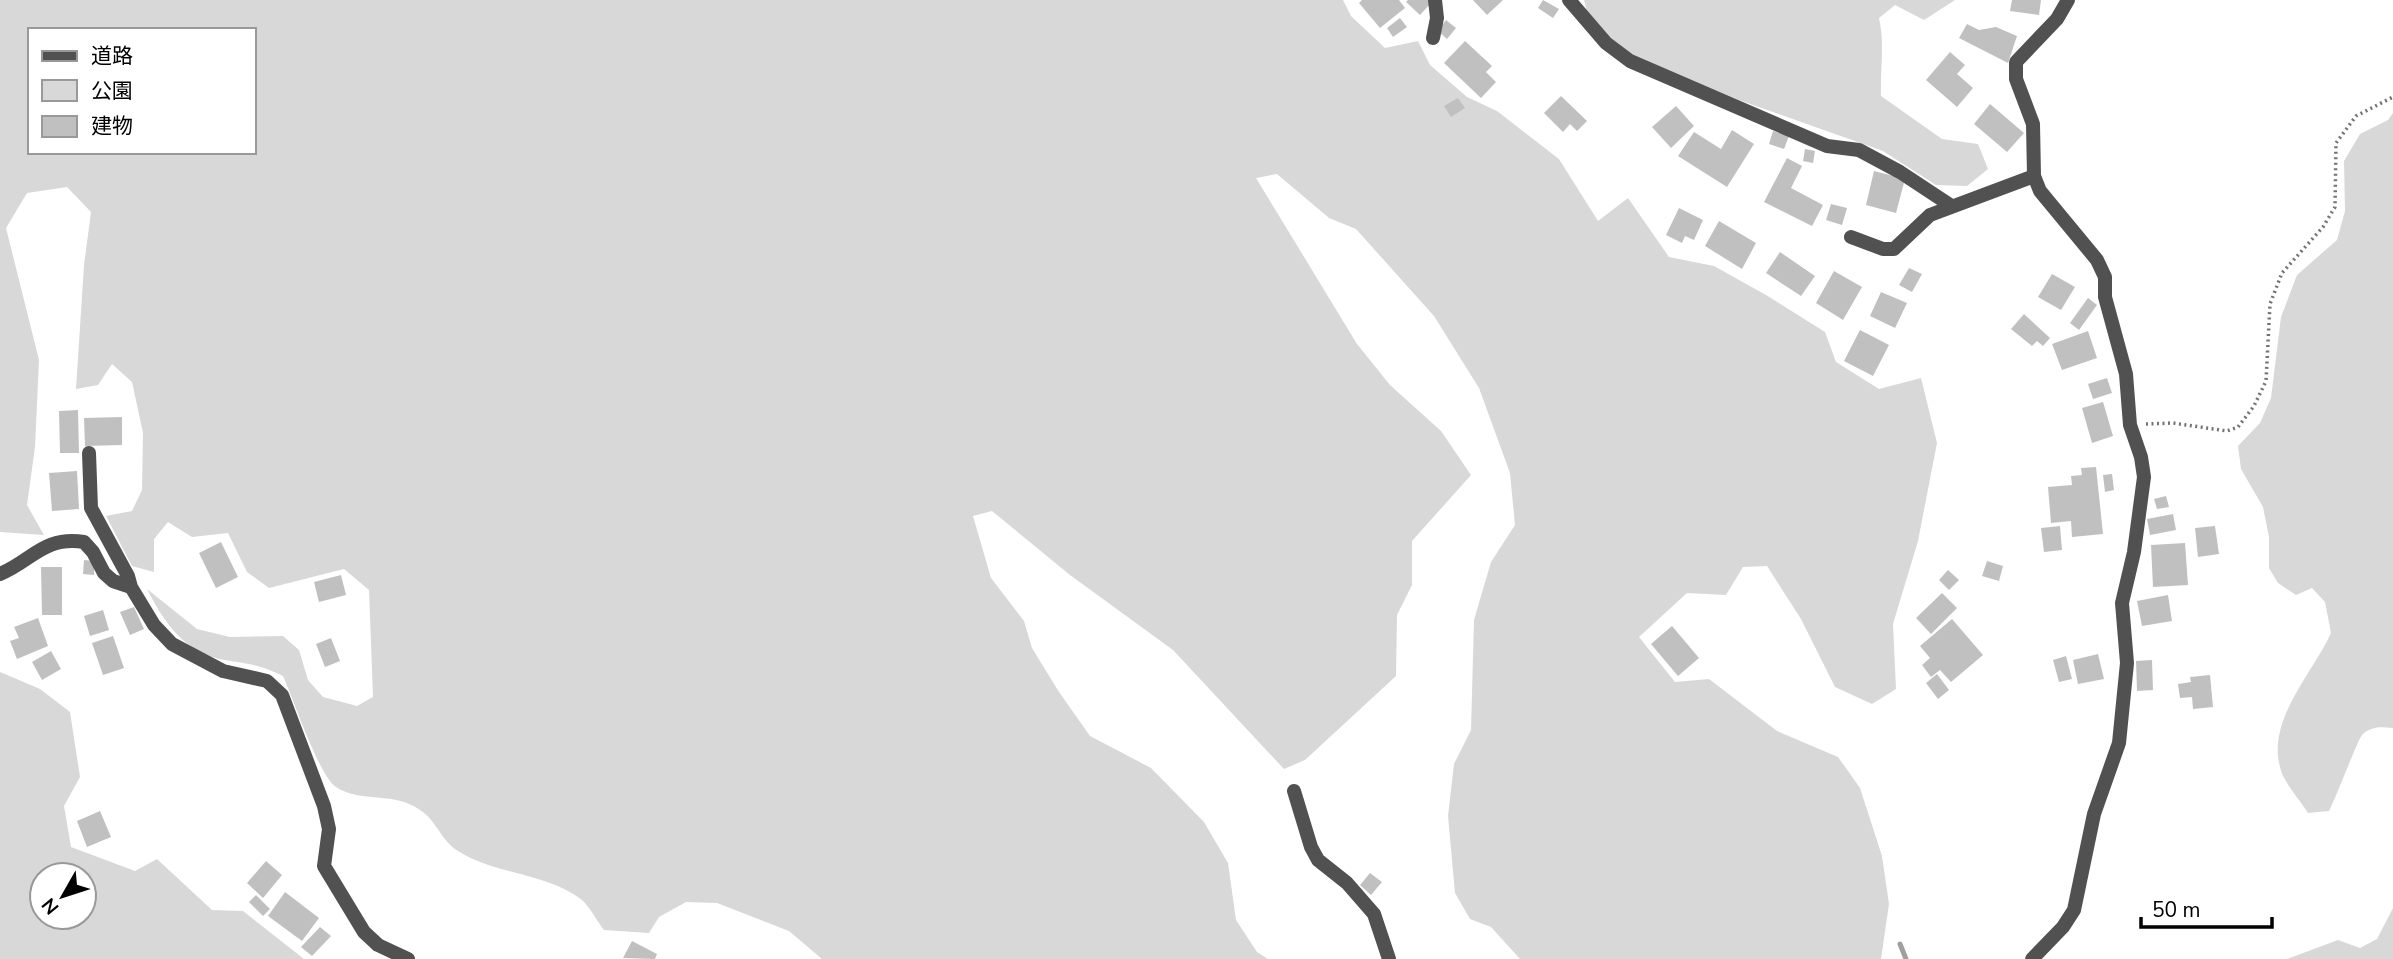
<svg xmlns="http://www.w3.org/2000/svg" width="2393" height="959" font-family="'Nunito Sans','Noto Sans JP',sans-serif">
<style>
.green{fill:#d8d8d8;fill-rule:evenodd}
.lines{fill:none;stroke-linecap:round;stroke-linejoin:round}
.stream{stroke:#9f9f9f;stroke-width:5}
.building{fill:#c0c0c0}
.path{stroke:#737373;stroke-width:3.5;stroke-dasharray:2 3.5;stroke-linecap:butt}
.minor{stroke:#515151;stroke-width:14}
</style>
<rect width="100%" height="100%" fill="#fff"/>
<!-- green -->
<path class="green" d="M 0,0 L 1343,0 L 1351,16 L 1385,48 L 1418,41 L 1430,65 L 1467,97 L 1497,111 L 1559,159 L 1598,221 L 1628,198 L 1669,257 L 1714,266 L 1766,295 L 1825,332 L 1836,362 L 1879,389 L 1921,378 L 1937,443 L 1918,541 L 1893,624 L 1896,689 L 1872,704 L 1835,687 L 1801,619 L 1767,566 L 1743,567 L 1726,595 L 1687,593 L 1639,637 L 1675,682 L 1709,679 L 1777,731 L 1838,757 L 1860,788 L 1882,856 L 1889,904 L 1881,959 L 1520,959 L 1491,927 L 1470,919 L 1455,893 L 1448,816 L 1454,764 L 1471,730 L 1474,620 L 1491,562 L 1515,525 L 1510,473 L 1479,388 L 1434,316 L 1356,229 L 1329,218 L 1277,174 L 1256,178 L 1357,344 L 1390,385 L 1441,431 L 1471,475 L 1412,541 L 1412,585 L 1397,615 L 1396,676 L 1305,760 L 1284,769 L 1173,650 L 1070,575 L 992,511 L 973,516 L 991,578 L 1024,621 L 1032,648 L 1059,692 L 1090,736 L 1151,768 L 1204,822 L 1228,863 L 1236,920 L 1257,952 L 1268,959 L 822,959 L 789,931 L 717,903 L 686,902 L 659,917 L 649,933 L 604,930 C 597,921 590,907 582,900 C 546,872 495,875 458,851 C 437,838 438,816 409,804 C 387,794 357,801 336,787 C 319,776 293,698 283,676 C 261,665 249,664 225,660 C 185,653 165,624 147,589 L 197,629 L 230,637 L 283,636 L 299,650 L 308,680 L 323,697 L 357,706 L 373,697 L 369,590 L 344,569 L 269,588 L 247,572 L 228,533 L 192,537 L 168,522 L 154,539 L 154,572 L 132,566 L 106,516 L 132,511 L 142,490 L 143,433 L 132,382 L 112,364 L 98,385 L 76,389 L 84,265 L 91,212 L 67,187 L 27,193 L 6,228 L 39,360 L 35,447 L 27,505 L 44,535 L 0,532 ZM 30,30 L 254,30 L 254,152 L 30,152 Z
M 1584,0 L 1955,0 L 1924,20 L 1895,5 L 1879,18 C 1885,44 1880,69 1881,96 L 1942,139 L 1978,144 L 1988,169 L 1967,186 L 1936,185 L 1883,151 L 1739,100 L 1619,50 L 1591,28 Z
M 2393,113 L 2393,728 C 2381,727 2372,726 2362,735 C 2358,739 2336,798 2329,811 L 2308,813 C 2300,800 2283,782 2280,767 C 2267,719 2313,673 2331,633 L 2325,602 L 2312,588 L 2296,595 L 2278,583 L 2269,568 L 2269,537 L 2263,507 L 2241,469 L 2238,446 L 2260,423 L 2271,398 L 2281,317 L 2297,275 L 2337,240 L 2345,211 L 2344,161 L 2360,134 L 2388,120 Z
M 0,672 L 40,689 L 70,712 L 80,777 L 64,806 L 71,847 L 135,871 L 157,859 L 212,910 L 243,911 L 304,959 L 0,959 ZM 84,875 L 84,917 L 42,917 L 42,875 Z
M 2393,908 L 2393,959 L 2287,959 L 2338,940 L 2360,948 L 2377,939 Z"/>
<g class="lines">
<!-- stream -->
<path class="stream" d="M 1900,944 L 1906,959"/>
</g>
<!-- building -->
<path class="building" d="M 1362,0 L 1399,0 L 1405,8 L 1380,28 L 1359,3 Z
M 1408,0 L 1428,0 L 1431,3 L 1420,15 L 1406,2 Z
M 1473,0 L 1503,0 L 1487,15 Z
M 1543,0 L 1559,9 L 1553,18 L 1538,8 Z
M 2012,0 L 2041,0 L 2039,15 L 2010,11 Z
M 1400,18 L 1407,27 L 1393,37 L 1387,28 Z
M 1446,20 L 1456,28 L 1447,39 L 1438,31 Z
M 1967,24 L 1979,30 L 1996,27 L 2017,36 L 2008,63 L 1959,38 Z
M 1465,41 L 1492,66 L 1486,72 L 1496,82 L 1481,98 L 1444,63 Z
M 1950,52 L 1965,65 L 1957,74 L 1973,88 L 1957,107 L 1926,80 Z
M 1561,96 L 1587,121 L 1577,131 L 1570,124 L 1563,132 L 1544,113 Z
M 1458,98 L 1465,108 L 1451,117 L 1444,106 Z
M 1990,104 L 2024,133 L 2007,152 L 1974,124 Z
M 1676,106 L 1694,126 L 1671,148 L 1652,127 Z
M 1732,130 L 1754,144 L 1727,187 L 1678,156 L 1694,132 L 1721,149 Z
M 1773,131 L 1789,136 L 1784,149 L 1769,144 Z
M 1805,149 L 1815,151 L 1813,163 L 1803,161 Z
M 1787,158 L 1802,166 L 1791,188 L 1823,205 L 1812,226 L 1764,202 Z
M 1874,171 L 1905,179 L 1896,213 L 1866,205 Z
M 1831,204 L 1847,208 L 1842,225 L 1826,220 Z
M 1679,208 L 1703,220 L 1694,240 L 1685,236 L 1682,243 L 1666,235 Z
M 1719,221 L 1756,243 L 1742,269 L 1705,246 Z
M 1780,252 L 1815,276 L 1801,296 L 1766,273 Z
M 1909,268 L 1922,274 L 1912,292 L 1899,285 Z
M 1834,271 L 1862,287 L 1843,320 L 1816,303 Z
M 2052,274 L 2075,287 L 2061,310 L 2038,297 Z
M 1881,292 L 1907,303 L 1895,328 L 1870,316 Z
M 2088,298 L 2097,305 L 2079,330 L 2070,323 Z
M 2024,314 L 2050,338 L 2043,346 L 2037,341 L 2032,346 L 2011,329 Z
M 1860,330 L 1889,345 L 1873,376 L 1844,361 Z
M 2088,331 L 2097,358 L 2062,370 L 2052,344 Z
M 2107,378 L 2112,393 L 2093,399 L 2088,384 Z
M 2103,402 L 2113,436 L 2092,443 L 2082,408 Z
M 78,410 L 79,453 L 60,453 L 59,411 Z
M 122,417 L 122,445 L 85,446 L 84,418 Z
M 2096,467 L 2103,534 L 2072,537 L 2071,521 L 2051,523 L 2048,487 L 2072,485 L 2071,476 L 2082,475 L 2081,468 Z
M 77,471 L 79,509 L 52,511 L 49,473 Z
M 2112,474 L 2114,490 L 2105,492 L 2103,475 Z
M 2166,496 L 2169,507 L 2157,509 L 2154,499 Z
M 2173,514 L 2176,530 L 2150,535 L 2147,519 Z
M 2060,526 L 2062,550 L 2044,552 L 2041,528 Z
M 2215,526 L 2219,554 L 2198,557 L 2195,528 Z
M 221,542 L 238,577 L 216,588 L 199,553 Z
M 2185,543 L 2188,585 L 2153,587 L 2151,545 Z
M 84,560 L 94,561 L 94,575 L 83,574 Z
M 1987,561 L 2003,566 L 1999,581 L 1982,576 Z
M 41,567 L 62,567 L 62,615 L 42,615 Z
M 1948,570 L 1959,580 L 1949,590 L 1939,580 Z
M 341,575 L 346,595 L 319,602 L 314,582 Z
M 1942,593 L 1957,608 L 1931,634 L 1916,618 Z
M 2168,595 L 2172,621 L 2142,626 L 2137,601 Z
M 134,607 L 144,629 L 130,635 L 120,612 Z
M 103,610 L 109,630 L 90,636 L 84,616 Z
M 38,618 L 48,646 L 17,659 L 10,641 L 19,638 L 14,627 Z
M 1952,619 L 1983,655 L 1951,682 L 1940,670 L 1931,677 L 1922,665 L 1930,658 L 1920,646 Z
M 1672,626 L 1699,658 L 1678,676 L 1651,644 Z
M 113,636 L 124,668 L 103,675 L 92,643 Z
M 331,638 L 340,661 L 325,667 L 316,644 Z
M 51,651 L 61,669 L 42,680 L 32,662 Z
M 2098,654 L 2104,679 L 2078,684 L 2073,660 Z
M 2066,656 L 2072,679 L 2059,682 L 2053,660 Z
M 2152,660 L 2153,690 L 2137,691 L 2136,661 Z
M 1937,674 L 1949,690 L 1938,699 L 1926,683 Z
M 2210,675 L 2213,707 L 2193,709 L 2192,697 L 2180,698 L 2178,684 L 2191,682 L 2190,677 Z
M 100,811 L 111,837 L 87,847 L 77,821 Z
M 266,861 L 282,875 L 263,898 L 247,883 Z
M 1370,873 L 1382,882 L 1371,895 L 1360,885 Z
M 285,892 L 319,918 L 302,941 L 268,916 Z
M 256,895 L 270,909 L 263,916 L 249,902 Z
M 320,927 L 331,936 L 312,956 L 301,947 Z
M 632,941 L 657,954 L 655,959 L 623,958 Z"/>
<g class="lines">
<!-- path -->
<path class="path" d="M 2146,424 L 2173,423 L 2227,431 L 2238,427 L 2254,406 L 2266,381 L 2270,304 L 2282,273 L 2323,227 L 2335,207 L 2336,143 L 2356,116 L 2393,97"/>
<!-- minor -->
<path class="minor" d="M 1569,0 L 1606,43 L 1630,61 L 1827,146 L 1859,150 L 1900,172 L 1950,205
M 1433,38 L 1437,18 L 1435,0
M 1851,237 L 1883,249 L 1894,249 L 1930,215 L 2034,176
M 89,453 L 91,508 L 128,576 L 131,587
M 0,574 C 32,561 43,536 84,542 L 93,552 L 104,573 L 113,581 L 131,587 L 154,625 L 172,644 L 223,671 L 267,681 L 282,695 L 324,806 L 329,829 L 324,866 L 364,932 L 378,945 L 408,959
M 1294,791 L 1311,847 L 1318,860 L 1347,883 L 1374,914 L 1389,959
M 2032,959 L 2063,927 L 2074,910 L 2094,814 L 2119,743 L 2127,663 L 2122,603 L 2134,552 L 2144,477 L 2141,457 L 2130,425 L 2126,374 L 2105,297 L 2105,277 L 2097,260 L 2040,191 L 2034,176 L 2033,124 L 2016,79 L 2016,62 L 2057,19 L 2068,0"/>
</g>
<!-- legend -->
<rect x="28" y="28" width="228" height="126" fill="#ffffff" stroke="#999999" stroke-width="2"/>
<rect x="42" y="51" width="35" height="10" fill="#515151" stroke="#999999" stroke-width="2"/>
<text x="91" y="63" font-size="21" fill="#000000">道路</text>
<rect x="42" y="80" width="35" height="21" fill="#d8d8d8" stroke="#999999" stroke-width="2"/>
<text x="91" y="98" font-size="21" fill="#000000">公園</text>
<rect x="42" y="116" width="35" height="21" fill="#c0c0c0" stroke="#999999" stroke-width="2"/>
<text x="91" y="133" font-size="21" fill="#000000">建物</text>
<!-- north arrow -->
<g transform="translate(63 896) rotate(231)"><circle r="33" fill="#ffffff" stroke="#999999" stroke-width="2"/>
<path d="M0-5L12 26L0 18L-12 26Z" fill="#000000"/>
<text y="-10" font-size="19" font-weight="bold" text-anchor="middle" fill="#000000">N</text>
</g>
<!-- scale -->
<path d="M2141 917v10h131v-10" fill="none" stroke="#000000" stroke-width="3.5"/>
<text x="2152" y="917" font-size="21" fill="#000000" stroke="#ffffff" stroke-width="5" paint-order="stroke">50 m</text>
</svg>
